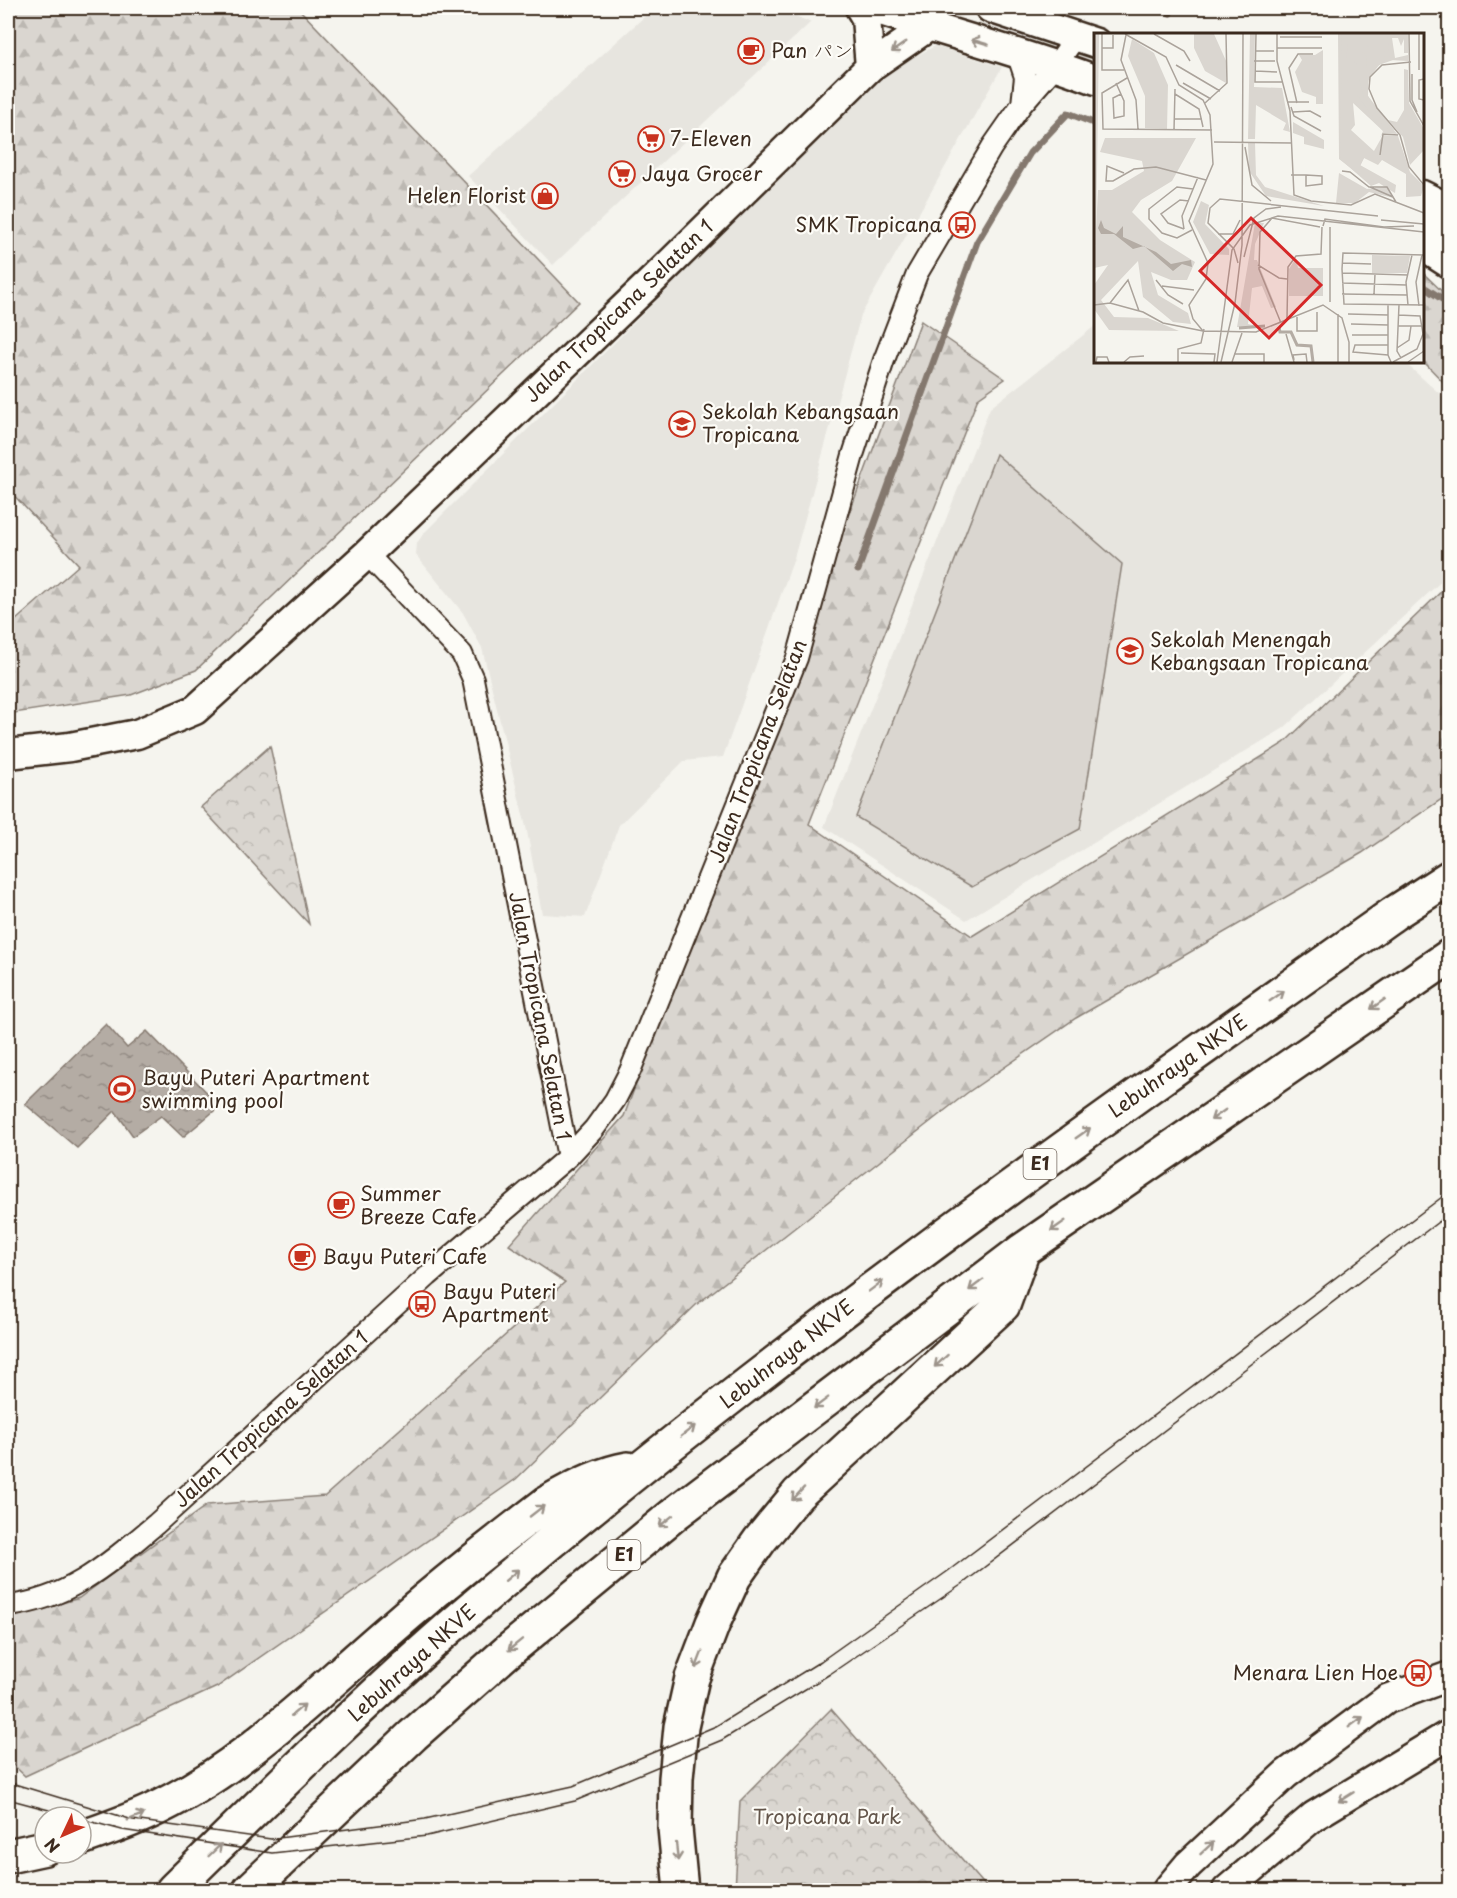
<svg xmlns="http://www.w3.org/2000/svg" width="1457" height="1898" font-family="'Playpen Sans','Klee One',sans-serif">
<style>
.built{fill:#e7e5df}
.green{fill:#dad6d0;stroke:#8a8077;stroke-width:1.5}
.forest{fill:url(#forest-firs);stroke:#8a8077;stroke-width:1.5}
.park{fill:url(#park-crowns);stroke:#8a8077;stroke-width:1.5}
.water{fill:url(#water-ripples);stroke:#84786e;stroke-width:1.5}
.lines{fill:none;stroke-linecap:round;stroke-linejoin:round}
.stream{stroke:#84786e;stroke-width:7}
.street-casing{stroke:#3b2a1e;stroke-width:24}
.secondary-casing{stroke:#3b2a1e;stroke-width:33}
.highway-casing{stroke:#3b2a1e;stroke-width:38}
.street{stroke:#fdfcf7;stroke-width:20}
.secondary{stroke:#fdfcf7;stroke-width:28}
.highway{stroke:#fdfcf7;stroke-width:33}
.tram{stroke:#3b2a1e;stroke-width:1.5}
.oneway{stroke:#9c938a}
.labels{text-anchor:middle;stroke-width:4.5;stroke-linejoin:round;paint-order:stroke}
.shield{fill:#fdfcf7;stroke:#75695f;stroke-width:1.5}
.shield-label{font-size:18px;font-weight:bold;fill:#3b2a1e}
.poi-label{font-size:20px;fill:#3b2a1e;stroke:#fdfcf7;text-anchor:start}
.street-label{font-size:20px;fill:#3b2a1e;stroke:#fdfcf7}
.park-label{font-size:20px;fill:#63554a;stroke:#fdfcf7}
.inset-river{fill:none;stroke:#b4aca4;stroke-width:3}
.inset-road{fill:none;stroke:#aba39b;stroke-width:1.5}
.view{fill:#d62828;fill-opacity:0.15;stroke:#d62828;stroke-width:3}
.inset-edge{fill:none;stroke:#3b2a1e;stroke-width:3}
</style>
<defs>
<pattern id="forest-firs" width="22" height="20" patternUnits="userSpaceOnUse" patternTransform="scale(1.5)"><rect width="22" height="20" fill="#dad6d0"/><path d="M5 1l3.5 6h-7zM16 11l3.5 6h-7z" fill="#bcb8b2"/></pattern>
<pattern id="park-crowns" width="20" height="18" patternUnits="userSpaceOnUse" patternTransform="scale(1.5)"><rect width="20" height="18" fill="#dad6d0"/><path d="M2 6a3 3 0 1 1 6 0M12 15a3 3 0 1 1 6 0" fill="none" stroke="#bcb8b2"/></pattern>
<pattern id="water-ripples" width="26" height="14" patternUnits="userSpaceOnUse" patternTransform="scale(1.5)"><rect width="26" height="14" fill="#b4aca4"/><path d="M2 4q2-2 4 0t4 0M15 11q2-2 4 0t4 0" fill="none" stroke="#948c85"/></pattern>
</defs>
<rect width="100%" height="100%" fill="#f5f4ee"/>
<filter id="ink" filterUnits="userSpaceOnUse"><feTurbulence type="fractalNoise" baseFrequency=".0167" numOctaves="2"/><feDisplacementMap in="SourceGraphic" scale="12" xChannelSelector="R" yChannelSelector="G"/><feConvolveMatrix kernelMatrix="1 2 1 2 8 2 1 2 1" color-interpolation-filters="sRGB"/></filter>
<g filter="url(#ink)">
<!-- built -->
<path class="built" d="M 654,8 L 768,8 L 811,22 L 553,265 L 468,176 Z
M 935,46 L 1002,67 L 861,315 L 794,558 L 723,757 L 684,761 L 619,825 L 585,917 L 542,914 L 527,831 L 482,648 L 463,613 L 416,555 L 417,543 L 424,533 L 885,72 Z
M 1095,326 L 1096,362 L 1404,362 L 1449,402 L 1449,574 L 1284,728 L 966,920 L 824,827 L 990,408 Z"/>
<!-- green -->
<path class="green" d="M 996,454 L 1122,564 L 1080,829 L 972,887 L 856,817 Z"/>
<!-- forest -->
<path class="forest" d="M 8,8 L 298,8 L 579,302 L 196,670 L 131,695 L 8,714 L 8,627 L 79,565 L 8,489 Z
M 1423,273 L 1449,298 L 1449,388 L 1423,361 Z
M 921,321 L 1005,379 L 978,398 L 809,824 L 972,936 L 1284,743 L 1449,584 L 1449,794 L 1362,853 L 1076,1018 L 967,1093 L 696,1305 L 516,1479 L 217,1687 L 25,1776 L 8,1760 L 8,1619 L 79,1598 L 207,1505 L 325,1496 L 565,1282 L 509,1245 L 624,1116 Z"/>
<!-- park -->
<path class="park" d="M 270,746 L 309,924 L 201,807 Z
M 831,1709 L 989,1890 L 735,1890 L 740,1801 Z"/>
<!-- water -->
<path class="water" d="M 106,1024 L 127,1048 L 147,1031 L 220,1106 L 183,1137 L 161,1116 L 133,1136 L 115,1111 L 77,1148 L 25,1104 Z"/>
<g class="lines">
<!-- stream -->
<path class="stream" d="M 1170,13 L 1173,8
M 1422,286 L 1450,304
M 858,570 L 977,242 L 1030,153 L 1068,113 L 1096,124"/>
<!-- street casing -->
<g class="street-casing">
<path id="street" d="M 1017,53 L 1025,77 L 1022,104
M 367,554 L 462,654 L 473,679 L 568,1157
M 8,1606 C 70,1599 109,1563 156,1524 L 428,1276 L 568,1157 L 594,1129 L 615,1100 L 630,1071 L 797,658 L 853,455 L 884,360 L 917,274 L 992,147 L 1022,104 L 1056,65 L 1077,35"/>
</g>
<!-- secondary casing -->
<g class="secondary-casing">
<path id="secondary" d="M 860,8 L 866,18 L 870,67
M 872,8 C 946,33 1022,52 1096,80
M 990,8 L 1096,43
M 1422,195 L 1450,209
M 1422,224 L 1450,237
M 1422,246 L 1450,264
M 8,754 L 70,747 L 137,734 L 195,710 L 367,554 L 653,280 L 870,67 L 928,27
M 1167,1890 L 1188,1865 L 1286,1774 L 1387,1699 L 1450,1676
M 1227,1890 L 1314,1816 L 1450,1734"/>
</g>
<!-- highway casing -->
<g class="highway-casing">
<path id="highway" d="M 81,1838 C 104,1830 127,1822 149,1812 C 241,1770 315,1694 391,1629 C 441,1585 494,1544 547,1503 C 572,1488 599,1474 628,1469
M 8,1856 L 45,1848
M 173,1890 C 268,1797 363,1702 464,1615 C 758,1362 1076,1138 1393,914 L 1450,877
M 250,1890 L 413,1735 L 507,1652 L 677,1512 L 1023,1250 L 1450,956
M 681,1890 L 675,1828 L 676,1778 L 681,1727 L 692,1678 L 713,1623 L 734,1577 L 760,1540 L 798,1494 L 1003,1305 L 1023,1250"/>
</g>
<!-- street -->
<use href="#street" class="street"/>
<!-- secondary -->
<use href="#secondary" class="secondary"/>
<!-- highway -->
<use href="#highway" class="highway"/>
<!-- tram -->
<path class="tram" d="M 8,1782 L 133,1820 L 271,1839 L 425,1819 L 573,1786 L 716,1726 L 821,1661 L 948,1571 L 1450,1191
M 8,1799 L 75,1817
M 81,1819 L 122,1830 L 272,1853 L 427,1836 L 575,1801 L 722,1740 L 830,1674 L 961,1585 L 1450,1213"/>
</g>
<!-- one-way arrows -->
<defs><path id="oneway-shaft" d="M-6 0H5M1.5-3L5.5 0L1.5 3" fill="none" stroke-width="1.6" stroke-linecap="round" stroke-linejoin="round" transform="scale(1.5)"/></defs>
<g class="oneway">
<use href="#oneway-shaft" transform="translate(980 42) rotate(-163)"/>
<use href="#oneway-shaft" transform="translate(899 47) rotate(145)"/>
<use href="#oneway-shaft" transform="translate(1277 996) rotate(-35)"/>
<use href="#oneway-shaft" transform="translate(1378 1004) rotate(145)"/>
<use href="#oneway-shaft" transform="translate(1218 1115) rotate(145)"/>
<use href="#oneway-shaft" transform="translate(1083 1133) rotate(-35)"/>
<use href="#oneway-shaft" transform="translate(1058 1226) rotate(145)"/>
<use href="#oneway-shaft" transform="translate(976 1285) rotate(143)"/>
<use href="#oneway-shaft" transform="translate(876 1286) rotate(-37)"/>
<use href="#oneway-shaft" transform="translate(941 1361) rotate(138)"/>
<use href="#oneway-shaft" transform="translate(821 1403) rotate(143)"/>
<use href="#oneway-shaft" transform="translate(688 1431) rotate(-38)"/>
<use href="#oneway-shaft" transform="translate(798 1494) rotate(133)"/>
<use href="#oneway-shaft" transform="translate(537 1511) rotate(-38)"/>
<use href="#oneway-shaft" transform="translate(666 1521) rotate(141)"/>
<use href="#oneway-shaft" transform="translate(512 1575) rotate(-40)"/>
<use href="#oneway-shaft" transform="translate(515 1645) rotate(141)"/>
<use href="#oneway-shaft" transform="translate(699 1660) rotate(111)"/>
<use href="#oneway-shaft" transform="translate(298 1710) rotate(-40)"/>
<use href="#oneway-shaft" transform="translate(1356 1722) rotate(-36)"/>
<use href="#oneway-shaft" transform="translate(1346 1797) rotate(148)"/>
<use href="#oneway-shaft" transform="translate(136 1817) rotate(-22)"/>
<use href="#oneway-shaft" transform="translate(1207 1848) rotate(-43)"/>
<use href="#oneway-shaft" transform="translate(215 1850) rotate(-44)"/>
<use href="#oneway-shaft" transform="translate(677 1852) rotate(84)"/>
</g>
</g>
<!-- icons -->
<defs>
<g id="cafe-ring" transform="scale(1.35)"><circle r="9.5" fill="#fdfcf7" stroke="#c8321e" stroke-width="1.5"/><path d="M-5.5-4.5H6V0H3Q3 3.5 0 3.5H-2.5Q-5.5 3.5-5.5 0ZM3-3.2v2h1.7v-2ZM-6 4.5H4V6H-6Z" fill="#c8321e"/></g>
<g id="supermarket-ring" transform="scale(1.35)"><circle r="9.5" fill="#fdfcf7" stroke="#c8321e" stroke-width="1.5"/><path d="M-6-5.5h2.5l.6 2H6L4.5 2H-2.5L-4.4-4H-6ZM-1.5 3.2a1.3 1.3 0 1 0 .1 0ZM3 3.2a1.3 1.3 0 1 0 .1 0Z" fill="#c8321e"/></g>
<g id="shop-ring" transform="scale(1.35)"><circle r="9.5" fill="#fdfcf7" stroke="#c8321e" stroke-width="1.5"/><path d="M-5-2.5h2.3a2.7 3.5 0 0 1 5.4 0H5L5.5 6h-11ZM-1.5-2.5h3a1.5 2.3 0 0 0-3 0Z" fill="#c8321e"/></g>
<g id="bus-ring" transform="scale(1.35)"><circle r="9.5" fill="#fdfcf7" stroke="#c8321e" stroke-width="1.5"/><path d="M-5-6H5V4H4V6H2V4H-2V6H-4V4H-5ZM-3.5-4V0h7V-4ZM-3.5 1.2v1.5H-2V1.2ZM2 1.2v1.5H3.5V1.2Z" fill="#c8321e"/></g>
<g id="school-ring" transform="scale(1.35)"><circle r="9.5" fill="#fdfcf7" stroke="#c8321e" stroke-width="1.5"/><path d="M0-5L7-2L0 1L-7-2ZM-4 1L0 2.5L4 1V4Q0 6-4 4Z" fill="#c8321e"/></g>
<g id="stadium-ring" transform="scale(1.35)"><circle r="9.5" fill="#fdfcf7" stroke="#c8321e" stroke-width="1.5"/><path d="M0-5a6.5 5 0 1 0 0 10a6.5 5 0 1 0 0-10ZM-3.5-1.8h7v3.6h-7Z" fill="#c8321e"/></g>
</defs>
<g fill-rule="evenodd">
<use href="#cafe-ring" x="751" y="51"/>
<use href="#supermarket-ring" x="651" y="139"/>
<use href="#supermarket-ring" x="622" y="174"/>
<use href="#shop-ring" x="545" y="196"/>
<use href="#bus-ring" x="962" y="225"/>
<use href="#school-ring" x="682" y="424"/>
<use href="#school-ring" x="1130" y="651"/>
<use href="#stadium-ring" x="122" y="1089"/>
<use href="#cafe-ring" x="341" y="1205"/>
<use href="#cafe-ring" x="302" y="1257"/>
<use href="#bus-ring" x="422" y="1304"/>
<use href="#bus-ring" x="1418" y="1673"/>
</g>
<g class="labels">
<!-- shield labels -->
<g class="shield">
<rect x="1023.5" y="1149" width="33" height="30" rx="4.5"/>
<rect x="607.5" y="1540" width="33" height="30" rx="4.5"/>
</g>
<g class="shield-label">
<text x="1040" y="1170">E1</text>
<text x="624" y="1561">E1</text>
</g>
<!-- poi labels -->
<g class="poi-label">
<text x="771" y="58">Pan パン</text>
<text x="670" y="146">7-Eleven</text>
<text x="642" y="181">Jaya Grocer</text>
<text x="526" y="203" text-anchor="end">Helen Florist</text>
<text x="942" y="232" text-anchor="end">SMK Tropicana</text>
<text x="702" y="419">Sekolah Kebangsaan<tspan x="702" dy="23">Tropicana</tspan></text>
<text x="1150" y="647">Sekolah Menengah<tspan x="1150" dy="23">Kebangsaan Tropicana</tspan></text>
<text x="142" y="1085">Bayu Puteri Apartment<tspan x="142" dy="23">swimming pool</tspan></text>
<text x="360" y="1201">Summer<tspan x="360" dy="23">Breeze Cafe</tspan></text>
<text x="322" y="1264">Bayu Puteri Cafe</text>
<text x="442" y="1299">Bayu Puteri<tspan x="442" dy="23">Apartment</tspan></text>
<text x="1398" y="1680" text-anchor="end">Menara Lien Hoe</text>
</g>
<!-- street labels -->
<g class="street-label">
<text transform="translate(619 311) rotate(-44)" y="7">Jalan Tropicana Selatan 1</text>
<text transform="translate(758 751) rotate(-69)" y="7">Jalan Tropicana Selatan</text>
<text transform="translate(540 1016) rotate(79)" y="7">Jalan Tropicana Selatan 1</text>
<text transform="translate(1178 1066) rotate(-35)" y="7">Lebuhraya NKVE</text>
<text transform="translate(787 1354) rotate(-38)" y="7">Lebuhraya NKVE</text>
<text transform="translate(271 1419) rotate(-42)" y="7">Jalan Tropicana Selatan 1</text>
<text transform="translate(412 1663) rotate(-42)" y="7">Lebuhraya NKVE</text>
</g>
<!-- park labels -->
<g class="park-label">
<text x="827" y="1824">Tropicana Park</text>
</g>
</g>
<!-- overview -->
<g transform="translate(1094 33)">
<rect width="330" height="330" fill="#f5f4ee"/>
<path d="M 100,1 L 120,1 L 133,30 L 132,50 L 111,38 L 100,15 ZM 244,1 L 296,1 L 299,27 L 285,32 L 272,50 L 274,63 L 300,97 L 291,100 L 259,66 L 254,96 L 270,125 L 263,140 L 245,126 ZM 38,6 L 60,20 L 74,52 L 73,96 L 51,95 L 51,63 L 34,23 ZM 11,105 L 102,105 L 78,148 L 47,167 L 38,179 L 66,207 L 101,229 L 93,247 L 77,247 L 57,239 L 64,262 L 94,280 L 97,291 L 79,289 L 49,264 L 44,228 L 7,267 L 20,284 L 54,285 L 85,298 L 15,297 L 0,276 L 0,252 L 14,232 L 0,235 L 4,157 L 18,157 L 50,138 L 48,128 L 6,119 Z" fill="#dad6d0"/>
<path d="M 0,1 L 5,1 L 2,212 L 0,212 ZM 156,1 L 161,1 L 160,54 L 188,55 L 196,99 L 189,97 L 192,90 L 162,72 L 161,106 L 154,106 ZM 248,1 L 252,1 L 254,11 L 252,25 L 258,25 L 265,35 L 272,35 L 273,23 L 265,17 L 277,17 L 263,1 L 286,1 L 286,17 L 290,18 L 291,28 L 277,38 L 274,50 L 274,63 L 289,88 L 270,65 L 265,46 L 253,43 L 252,47 L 263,55 L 263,62 L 277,81 L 295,97 L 296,92 L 303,101 L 289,100 L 286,105 L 289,98 L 259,70 L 261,92 L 257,97 L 280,118 L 289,102 L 304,103 L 316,139 L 330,153 L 327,163 L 312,164 L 312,141 L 288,127 L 284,132 L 270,125 L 266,132 L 302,152 L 301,160 L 294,156 L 300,165 L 275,159 L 261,170 L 242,170 L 245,140 L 273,156 L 291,154 L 285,150 L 277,153 L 246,126 ZM 293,1 L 314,1 L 314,20 L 310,20 L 310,6 L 307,13 L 304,5 L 298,5 L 301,25 L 314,22 L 314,28 L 296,27 ZM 229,17 L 229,71 L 222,71 L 222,64 L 208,59 L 201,39 L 208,27 L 205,22 L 221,22 ZM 310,36 L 314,37 L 315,70 L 330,96 L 330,117 L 316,132 L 309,104 L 294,87 L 303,89 L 310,77 ZM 199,89 L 230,107 L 230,116 L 210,111 L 210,104 L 199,100 ZM 154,110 L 161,110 L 162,142 L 171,154 L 230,173 L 172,163 L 155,138 ZM 161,190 L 170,190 L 161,211 L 160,227 L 163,227 L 182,274 L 177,275 L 168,253 L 158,255 L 154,291 L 168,294 L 143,294 ZM 202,225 L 204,235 L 229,235 L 229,263 L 195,263 L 195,236 Z" fill="#dad6d0"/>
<path d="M 107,168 L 115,172 L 111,191 L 135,216 L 135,222 L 116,221 L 99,189 ZM 278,222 L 316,223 L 313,240 L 278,240 Z" fill="#dad6d0"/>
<path d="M 7,187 L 10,195 L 22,201 L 29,193 L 29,204 L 62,219 L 77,231 L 97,227 L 98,234 L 88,231 L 79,238 L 50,213 L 39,216 L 20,201 L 7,201 L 4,195 Z" fill="#b4aca4"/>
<path class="inset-river" d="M 185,294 L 186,299 L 197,299 L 203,312 L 217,313 L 219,329M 145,295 L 171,293"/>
<path class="inset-road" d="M 8,1 L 8,37 L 30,37M 31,1 L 72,24 L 85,52 L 109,67 L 116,82 L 119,131 L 95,188 L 114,230 L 112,246 L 95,272 L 99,286 L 109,298 L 162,299 L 229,272 L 248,285 L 255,309 L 255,329M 60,1 L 90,18 L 96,28M 162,1 L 161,49 L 188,49M 183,1 L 183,28 L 196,78 L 200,162 L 217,168 L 257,172 L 281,161 L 330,180M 315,1 L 316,68 L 330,93M 325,1 L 325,37M 32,2 L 27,27 L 42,67 L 44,96M 186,4 L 228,4M 8,15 L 19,15 L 19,2M 183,15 L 228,15M 161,18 L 180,18M 160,28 L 181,28M 317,29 L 288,32 L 276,44 L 275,56 L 283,75 L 306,102 L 315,134 L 330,152M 82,32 L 126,58M 161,38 L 183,39M 318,41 L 318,67 L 323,79M 33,45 L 8,60 L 9,96 L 118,97M 330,46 L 325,47 L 325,66 L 330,67M 22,50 L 30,68 L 30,83 L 20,85 L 19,65 L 27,61M 89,50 L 117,66M 81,61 L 105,76 L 109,94M 194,69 L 215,69M 111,70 L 133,50 L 132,1M 203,70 L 195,35 L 204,21 L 219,21M 197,74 L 200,83 L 227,98M 199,79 L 216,78 L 227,84M 80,86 L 108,86M 80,97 L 81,56M 120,109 L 198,110M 151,114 L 158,152 L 177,168M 286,122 L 289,101 L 304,102M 248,138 L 256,139 L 275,154 L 293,154 L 302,169M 30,140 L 13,133 L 12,148 L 19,148 L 40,136 L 62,134 L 112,147M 197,142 L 212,142 L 228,143 L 228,151 L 212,153 L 212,142M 276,154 L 299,164M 287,187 L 330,191M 229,193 L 231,186 L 290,194 L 320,193M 90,196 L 74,190 L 67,181 L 86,167 L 95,168M 90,196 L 88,183 L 104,144M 98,197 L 83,205 L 68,200 L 55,186 L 55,176 L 83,154 L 99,156M 124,201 L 139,201 L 146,187M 330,222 L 249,220 L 248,236 L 250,271 L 330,272M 150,224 L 160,185 L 172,176 L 187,174M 144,230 L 140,216 L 114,190 L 116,175 L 126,166 L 284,183M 248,230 L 277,231M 164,232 L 185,245 L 193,246M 248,240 L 314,242M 62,247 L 74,262 L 89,271M 248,250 L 312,252M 68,253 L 100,257M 248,261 L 313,262M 280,261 L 281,241M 236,269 L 236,194M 16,270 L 34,247 L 45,278M 0,272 L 16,270 L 49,279 L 69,290 L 109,298M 294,272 L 294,322 L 297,329M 305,272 L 303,318 L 307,325M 314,272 L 312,249 L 318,222M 325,273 L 322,249 L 328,222M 244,281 L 244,329M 254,281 L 294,282M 203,284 L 203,298 L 223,298 L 223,279M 193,285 L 194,234 L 202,223 L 227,221 L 228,194M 187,290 L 165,236 L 166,199 L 178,185 L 226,194M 257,291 L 294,292M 304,293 L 328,293M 192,301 L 200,329M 258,302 L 294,302M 303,315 L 315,307 L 317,293M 87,320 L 121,321 L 120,329M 140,321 L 170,321 L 170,329M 294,322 L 259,319 L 261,312 L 294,312M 200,327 L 199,322 L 212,321 L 213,329M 2,329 L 3,324 L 13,324 L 15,329M 30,329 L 36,324 L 50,323M 84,329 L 84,316 L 107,310 L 110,296M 123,329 L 138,217 L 156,192 L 184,183 L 330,199M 127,329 L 141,270 L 148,212 L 149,1M 138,329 L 148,300M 299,329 L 323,316 L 329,301 L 326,283 L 304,282M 314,329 L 330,318"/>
<path class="view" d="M 157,185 L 227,252 L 175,305 L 106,238 Z"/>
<rect width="330" height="330" class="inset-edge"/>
</g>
<!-- margin -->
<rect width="1457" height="1898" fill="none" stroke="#fdfcf7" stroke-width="30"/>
<rect x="15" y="15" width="1427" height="1868" fill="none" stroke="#3b2a1e" stroke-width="2" filter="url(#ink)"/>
<!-- north arrow -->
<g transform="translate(63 1835) rotate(226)"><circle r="28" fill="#fdfcf7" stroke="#afa8a0" stroke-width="1.5"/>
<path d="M0-4.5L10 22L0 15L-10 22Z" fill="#c8321e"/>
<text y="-9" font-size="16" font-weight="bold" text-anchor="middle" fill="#3b2a1e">N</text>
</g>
</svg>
